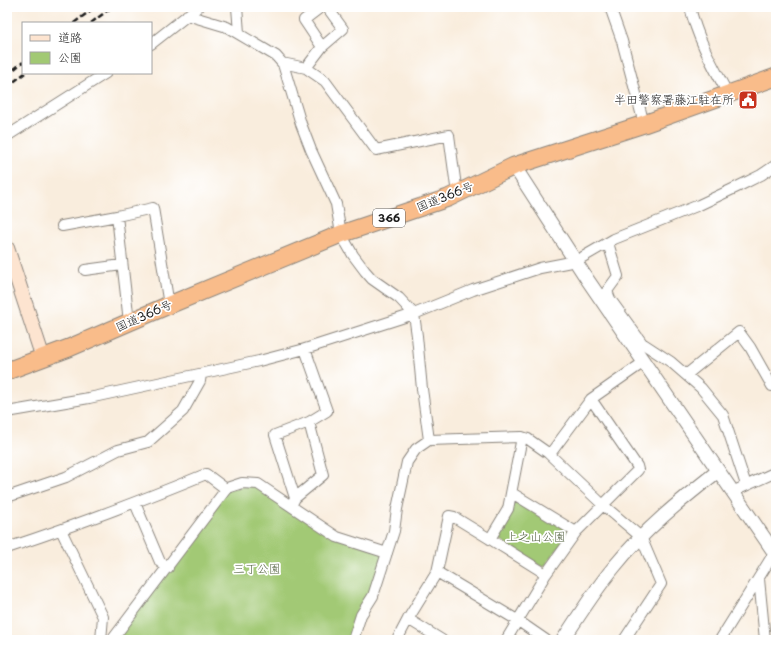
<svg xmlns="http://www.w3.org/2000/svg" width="783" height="647" font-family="'Playpen Sans','Klee One',sans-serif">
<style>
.green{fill:#a2c974;stroke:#5f7248}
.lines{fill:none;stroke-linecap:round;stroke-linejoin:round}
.minor-casing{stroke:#8a847c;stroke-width:12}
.tertiary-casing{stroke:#8a847c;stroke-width:15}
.secondary-casing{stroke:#8a847c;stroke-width:16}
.trunk-casing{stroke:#8a847c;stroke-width:19}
.minor{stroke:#fff;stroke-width:10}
.tertiary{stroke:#fff;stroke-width:13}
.secondary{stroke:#fde4d0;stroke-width:14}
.trunk{stroke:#f9bc8a;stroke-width:17}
.rail{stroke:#1c1c1c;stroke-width:2.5;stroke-dasharray:6 3;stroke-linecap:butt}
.labels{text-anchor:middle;stroke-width:3.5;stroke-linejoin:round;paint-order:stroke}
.shield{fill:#fff;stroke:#606060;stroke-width:1}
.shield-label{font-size:11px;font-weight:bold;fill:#1c1c1c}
.poi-label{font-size:12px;fill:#1c1c1c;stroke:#fff;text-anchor:end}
.street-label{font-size:12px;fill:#1c1c1c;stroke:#fff}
.park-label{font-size:12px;fill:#52613f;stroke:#fff}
</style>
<rect width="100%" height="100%" fill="#fff"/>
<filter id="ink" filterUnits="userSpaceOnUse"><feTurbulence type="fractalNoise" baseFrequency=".025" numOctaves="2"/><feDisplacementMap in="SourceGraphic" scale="8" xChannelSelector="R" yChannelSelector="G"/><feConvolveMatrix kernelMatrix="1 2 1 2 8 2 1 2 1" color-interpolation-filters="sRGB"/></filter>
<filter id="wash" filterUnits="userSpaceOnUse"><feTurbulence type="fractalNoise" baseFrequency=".012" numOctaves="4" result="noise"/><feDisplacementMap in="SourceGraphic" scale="16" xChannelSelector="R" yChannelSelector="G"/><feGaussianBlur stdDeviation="0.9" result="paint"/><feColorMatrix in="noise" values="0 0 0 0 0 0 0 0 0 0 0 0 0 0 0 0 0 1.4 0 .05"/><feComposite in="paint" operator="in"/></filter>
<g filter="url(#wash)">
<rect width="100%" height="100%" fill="#f9eddd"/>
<!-- green -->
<path class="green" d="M 258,484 L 337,537 L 387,553 L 353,640 L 112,640 L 226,489 Z
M 513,500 L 517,500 L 569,531 L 569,534 L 545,566 L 542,567 L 497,538 L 496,534 Z"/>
</g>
<g filter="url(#ink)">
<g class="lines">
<!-- minor casing -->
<g class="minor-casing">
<path id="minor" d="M 237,7 L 239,33
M 321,7 L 304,20 L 322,47
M 610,7 L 622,41 L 644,124
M 690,7 C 697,38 713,66 728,94
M 187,15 L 227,27 L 276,56 L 283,64 L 301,124 L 311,150 L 336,204 L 341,234 L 353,255 L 365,271 L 372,279 L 399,298 L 414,314 L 417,336 L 422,389 L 429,440
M 151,44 L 198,7
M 282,63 L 306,68 L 322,47 L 343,29 L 327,7
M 306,68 L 325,81 L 376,150 L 449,135 L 457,194
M 7,136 L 106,73
M 62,226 L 117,216
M 608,243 L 618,276 L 607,291 L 610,299 L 642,343 L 671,362 L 701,388 L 723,415 L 746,485
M 85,270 L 122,265
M 129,322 L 117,216 L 153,208 L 169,305
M 686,375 L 739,332 L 750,347 L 772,386 L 776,386
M 7,412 L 89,398 L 259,361 L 305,349 L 414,314 L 473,290 L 540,268 L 576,261 L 614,239 L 699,205 L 737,187 L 761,175 L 776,165
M 550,454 L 591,399 L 644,362
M 732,492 L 776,472
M 512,493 L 576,532
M 7,497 L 66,477 L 118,450 L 148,442 L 183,411 L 200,381 L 201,374
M 295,498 L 275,435 L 309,422
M 135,503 L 160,562 L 168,568
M 291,506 L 295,498 L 323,475 L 309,422 L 327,411 L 305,349
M 61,530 L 103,617 L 101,640
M 490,539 L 508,509 L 522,437
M 7,548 C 74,526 140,501 206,474 L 226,489
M 437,572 L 517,620 L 546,640
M 759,579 L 765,640
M 112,640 L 227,488 L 242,483 L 258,484 L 337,537 L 387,553
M 353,640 L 361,615 L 373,596 L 394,531 L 397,509 L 407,462 L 416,449 L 429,440 L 522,437 L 528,439 L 548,453 L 603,505 L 641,537 L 661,584 L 624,640
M 397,640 L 408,619
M 442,640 L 408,619 L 437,572 L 449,516 L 454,517 L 490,539 L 546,574
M 506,640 L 546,574 L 576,532 L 638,470 L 637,466 L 591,399
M 720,640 L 776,550"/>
</g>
<!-- tertiary casing -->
<g class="tertiary-casing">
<path id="tertiary" d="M 514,166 L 587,279 L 776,555
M 563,640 C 579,615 595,590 614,567 C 644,530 681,500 718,471"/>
</g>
<!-- secondary casing -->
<g class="secondary-casing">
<path id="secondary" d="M 7,248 L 43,358"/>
</g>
<!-- trunk casing -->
<g class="trunk-casing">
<path id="trunk" d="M 7,371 L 69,348 L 169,305 L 341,234 L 448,198 L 514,166 L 644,124 L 776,77"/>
</g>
<!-- minor -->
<use href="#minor" class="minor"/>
<!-- tertiary -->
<use href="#tertiary" class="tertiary"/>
<!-- secondary -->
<use href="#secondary" class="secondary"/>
<!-- trunk -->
<use href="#trunk" class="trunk"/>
<!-- rail -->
<path class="rail" d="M 74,23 L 95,7
M 91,23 L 112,7
M 7,75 L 23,62
M 7,87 L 25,73"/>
</g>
</g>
<!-- icons -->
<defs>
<g id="civic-square" transform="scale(1)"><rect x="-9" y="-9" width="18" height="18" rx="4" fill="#c8321e" stroke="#fff"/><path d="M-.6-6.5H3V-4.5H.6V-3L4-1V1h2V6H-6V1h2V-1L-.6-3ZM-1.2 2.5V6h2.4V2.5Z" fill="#fff"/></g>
</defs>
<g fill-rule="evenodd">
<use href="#civic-square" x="748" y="100"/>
</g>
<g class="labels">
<!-- shield labels -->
<rect class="shield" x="373" y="209" width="32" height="18" rx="3"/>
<g class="shield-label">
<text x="389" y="222">366</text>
</g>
<!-- poi labels -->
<g class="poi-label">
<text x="734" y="104">半田警察署藤江駐在所</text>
</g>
<!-- street labels -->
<g class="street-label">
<text transform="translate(445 197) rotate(-22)" y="4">国道366号</text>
<text transform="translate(144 316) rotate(-24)" y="4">国道366号</text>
</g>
<!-- park labels -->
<g class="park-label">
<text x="536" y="541">上之山公園</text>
<text x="257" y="573">三丁公園</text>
</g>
</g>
<!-- margin -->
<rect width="783" height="647" fill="none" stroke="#fff" stroke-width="24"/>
<!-- legend -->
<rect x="22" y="22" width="130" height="52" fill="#ffffff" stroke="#a4a4a4"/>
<rect x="30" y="35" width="20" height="6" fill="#fde4d0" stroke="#a4a4a4"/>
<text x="58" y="42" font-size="12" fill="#1c1c1c">道路</text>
<rect x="30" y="52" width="20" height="12" fill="#a2c974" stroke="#a4a4a4"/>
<text x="58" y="62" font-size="12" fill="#1c1c1c">公園</text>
</svg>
